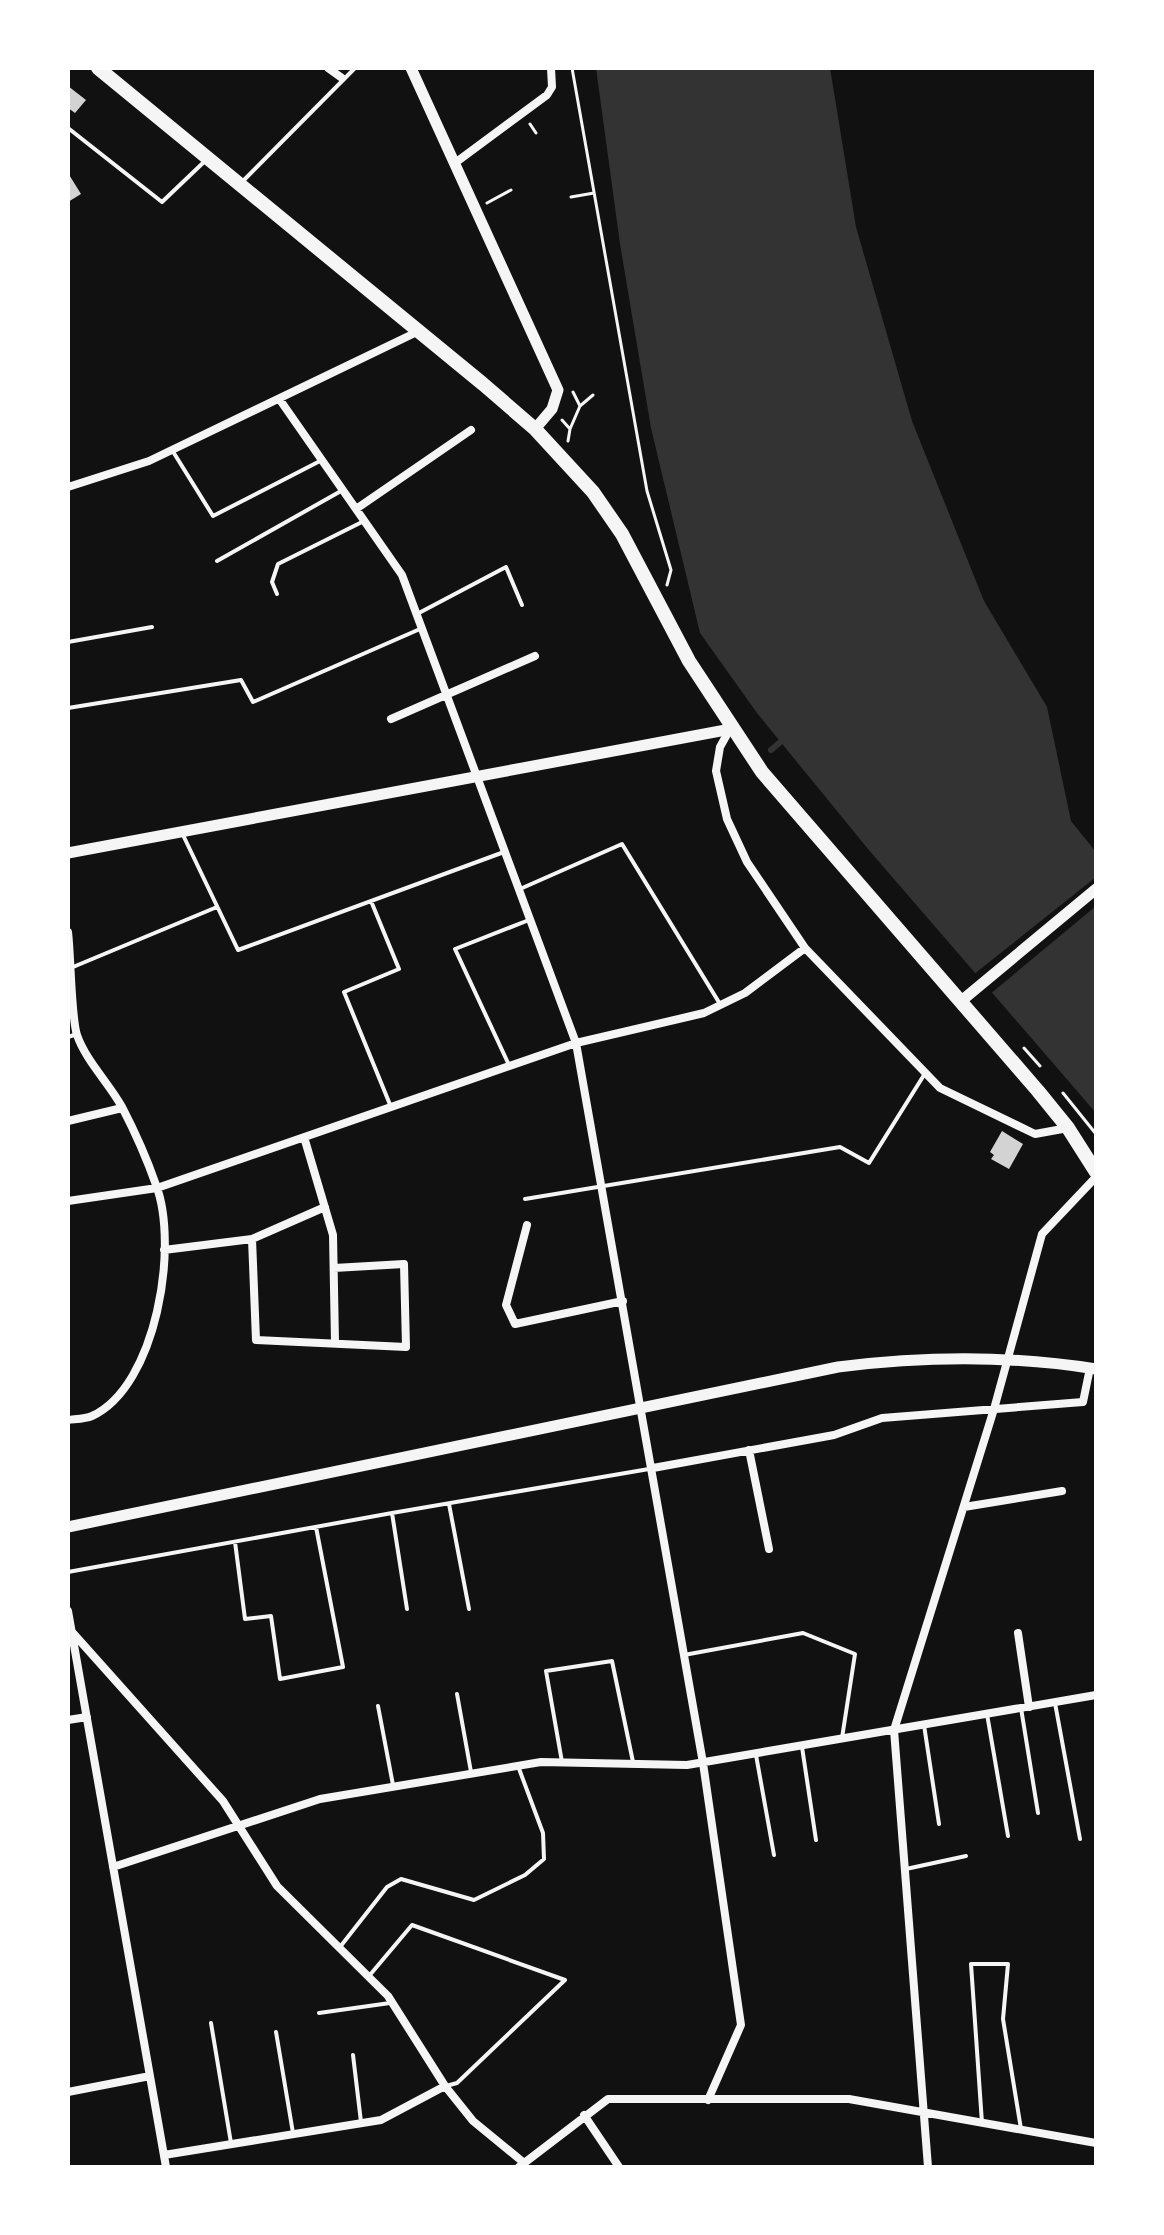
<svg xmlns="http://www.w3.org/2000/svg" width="1164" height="2235" font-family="'Archivo Narrow',sans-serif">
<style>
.water{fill:#333}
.pier{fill:#111}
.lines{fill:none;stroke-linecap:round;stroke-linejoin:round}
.stream{stroke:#333;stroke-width:6}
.building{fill:#d3d3d3}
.path{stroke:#f5f5f5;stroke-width:3}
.service{stroke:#f5f5f5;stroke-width:4}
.minor{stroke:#f5f5f5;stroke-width:8}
.tertiary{stroke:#f5f5f5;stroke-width:11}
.primary{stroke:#f5f5f5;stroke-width:14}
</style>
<rect width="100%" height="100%" fill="#111"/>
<!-- water -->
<path class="water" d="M 596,68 L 830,68 L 856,227 L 912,421 L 984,601 L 1047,707 L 1071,821 L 1096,852 L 1096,1113 L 868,849 L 757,713 L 700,633 L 651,428 L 620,244 Z"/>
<!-- pier -->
<path class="pier" d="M 1096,877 L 1096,906 L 989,995 L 973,975 Z"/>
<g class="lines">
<!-- stream -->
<path class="stream" d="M 771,750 L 785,738"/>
</g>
<!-- building -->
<path class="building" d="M 68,86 L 86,100 L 75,113 L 68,108 Z
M 68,173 L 81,194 L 68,202 Z
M 1002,1131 L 1023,1144 L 1009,1169 L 991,1159 L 994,1155 L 990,1152 Z"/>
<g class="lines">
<!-- path -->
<path class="path" d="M 572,68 L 647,491 L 671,570 L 667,585
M 530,124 L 536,133
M 571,197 L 594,193
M 487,203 L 511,190
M 580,406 L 593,395
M 562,420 L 570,429 L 568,441
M 570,429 L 580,406 L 573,392
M 1024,1048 L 1040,1066
M 1063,1093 L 1096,1134"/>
<!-- service -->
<path class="service" d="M 68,128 L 162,202 L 205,161
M 241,183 L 355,68
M 172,450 L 213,516 L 320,461
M 217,561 L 341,491
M 277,594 L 272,582 L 278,564 L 362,522
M 417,614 L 506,567 L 522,605
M 68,642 L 152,627
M 68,708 L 241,680 L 253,702 L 420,629
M 183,835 L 238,950 L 504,852
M 520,889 L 622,844 L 720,1004
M 371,901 L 399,969 L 344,992 L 391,1107
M 73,967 L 217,907
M 68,1037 L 77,1034
M 509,1065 L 455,949 L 529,920
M 525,1199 L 840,1147 L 869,1163 L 924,1075
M 449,1504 L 469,1609
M 235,1542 L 245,1619 L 271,1616 L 280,1679 L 343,1667 L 316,1527
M 68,1572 L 392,1513
M 407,1609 L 392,1513 L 649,1469
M 684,1655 L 803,1633 L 855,1654 L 842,1738
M 457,1694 L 471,1772
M 1055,1703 L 1080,1839
M 378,1706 L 393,1785
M 1021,1708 L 1038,1813
M 987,1714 L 1008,1836
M 924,1725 L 939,1824
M 802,1747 L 816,1840
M 756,1755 L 774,1855
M 562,1762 L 546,1671 L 612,1661 L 633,1762
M 906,1869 L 966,1856
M 340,1947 L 387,1887 L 401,1879 L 474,1900 L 525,1875 L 544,1859 L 543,1833 L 518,1766
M 369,1976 L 412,1925 L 565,1980 L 457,2083 L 446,2086
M 319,2013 L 390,2003
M 211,2023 L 231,2143
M 276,2032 L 293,2133
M 353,2055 L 361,2122
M 982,2123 L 971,1964 L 1008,1964 L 1003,2019 L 1021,2129"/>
<!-- minor -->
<path class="minor" d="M 328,68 L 342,78
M 455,163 L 547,95 L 552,87 L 551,68
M 280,400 L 402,575 L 576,1043 L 703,1763 L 741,2025 L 708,2100
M 68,487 L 149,461 L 419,331
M 356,509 L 471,430
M 391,719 L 535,656
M 730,729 L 720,747 L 716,771 L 727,819 L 747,862 L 805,948 L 940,1088 L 1035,1134 L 1068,1128
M 68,932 C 71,957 71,1017 77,1035 C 86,1061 109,1083 122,1107 C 135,1132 147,1159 156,1185 C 179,1245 157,1386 92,1416 C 85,1419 75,1419 68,1420
M 68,1121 L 122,1108
M 304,1137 L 333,1235 L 335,1342
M 68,1201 L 157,1188 L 576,1043 L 704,1013 L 745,993 L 805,948
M 527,1225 L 506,1305 L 515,1324 L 623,1301
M 252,1239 L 256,1340 L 406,1347 L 404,1264 L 334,1268
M 164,1250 L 252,1239 L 325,1207
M 749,1450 L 769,1549
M 653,1468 L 834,1435 L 882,1418 L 1083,1402 L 1090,1368
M 964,1507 L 1062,1491
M 68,1611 L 166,2167
M 72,1632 L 223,1801 L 277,1886 L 388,1996 L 445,2086 L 473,2121 L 523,2162
M 1018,1633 L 1029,1707
M 68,1720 L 87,1717
M 113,1867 L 320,1799 L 541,1762 L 687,1765 L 1096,1695
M 68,2092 L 150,2076
M 584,2115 L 619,2167
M 164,2155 L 381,2120 L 445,2086
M 519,2167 L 608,2099 L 849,2099 L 1096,2143
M 928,2167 L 894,1730 L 994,1409 L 1042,1234 L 1096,1177"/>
<!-- tertiary -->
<path class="tertiary" d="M 411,68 L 558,390 L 552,409 L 535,429
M 68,853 L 731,729
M 960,1002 L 1096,889
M 68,1527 L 838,1367 C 926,1356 1009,1355 1096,1369"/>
<!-- primary -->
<path class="primary" d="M 98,68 L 483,384 L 535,429 L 593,492 L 622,534 L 689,661 L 762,772 L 1038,1091 L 1068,1128 L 1096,1172"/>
</g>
<!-- border -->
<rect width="1164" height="2235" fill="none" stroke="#ffffff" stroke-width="140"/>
</svg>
